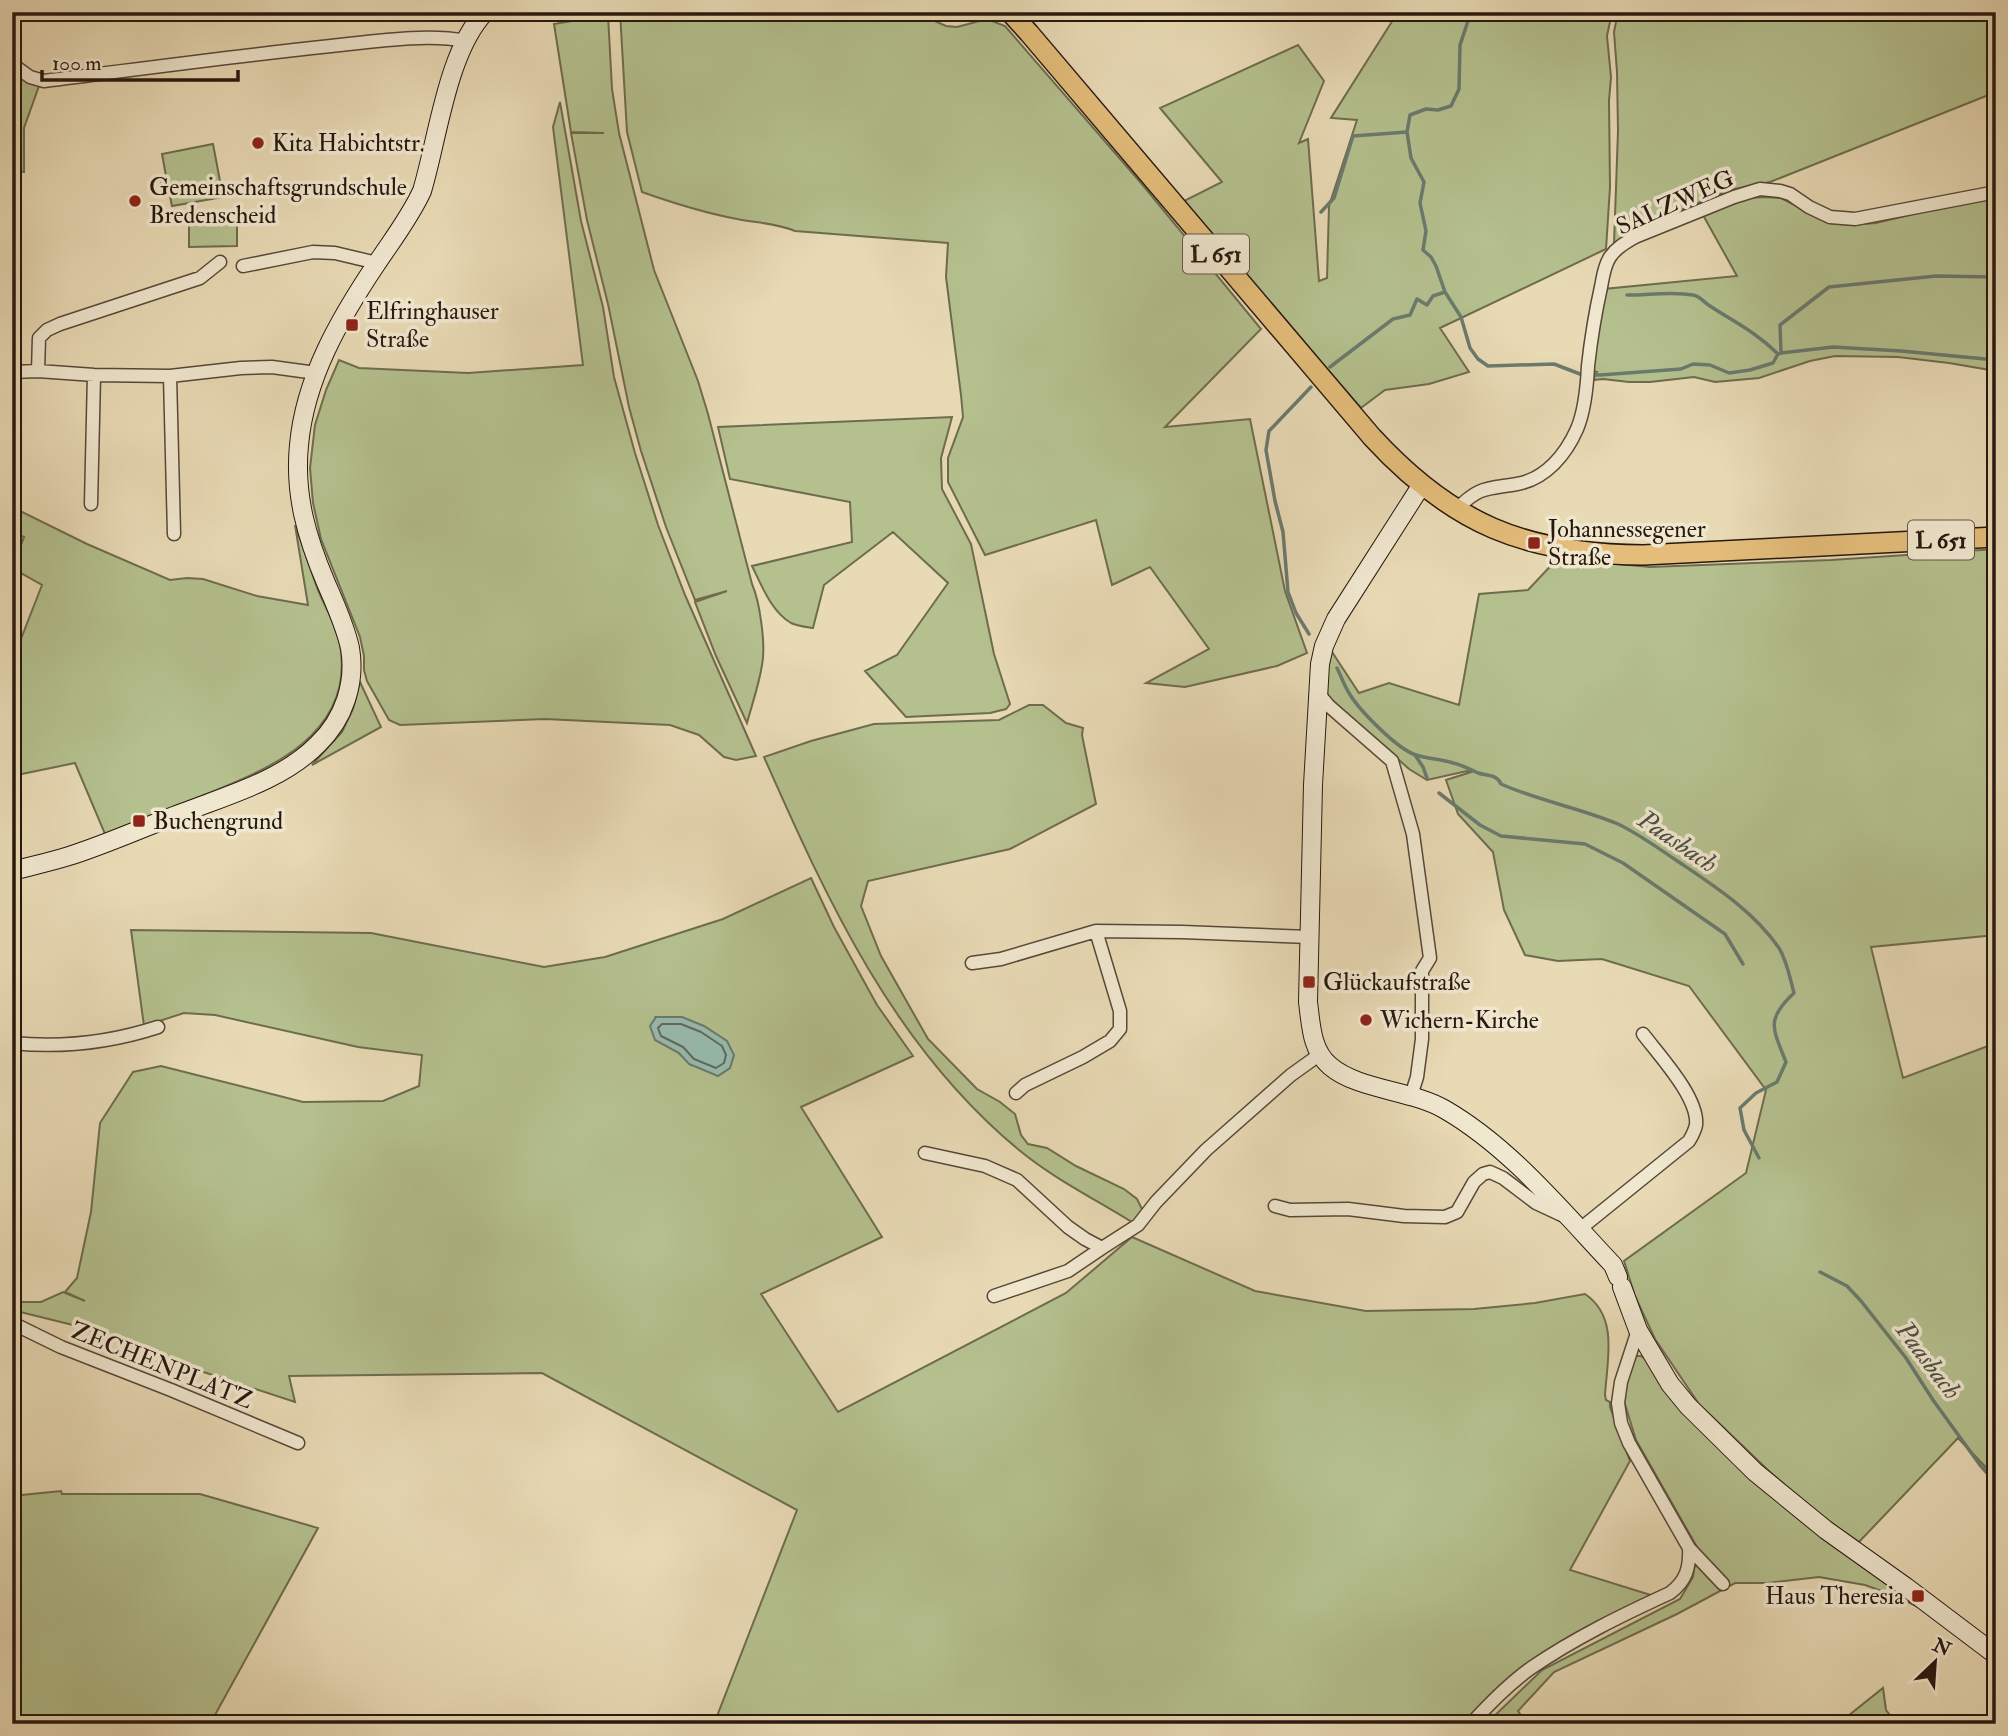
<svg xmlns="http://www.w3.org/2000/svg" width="2008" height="1736" font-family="'IM FELL Double Pica',serif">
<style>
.green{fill:#b4c08e;stroke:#6e6c4e;stroke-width:2;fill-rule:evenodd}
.water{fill:#97bbae;stroke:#6a7a6e;stroke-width:2}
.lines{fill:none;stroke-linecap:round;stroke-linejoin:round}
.shore{stroke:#5f6a5e;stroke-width:2}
.stream{stroke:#6a7a6e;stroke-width:3.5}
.street-casing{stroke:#574838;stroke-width:15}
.secondary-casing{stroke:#27180f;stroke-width:20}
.primary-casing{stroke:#27180f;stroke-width:22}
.street{stroke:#f0e7cf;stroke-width:12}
.secondary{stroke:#f0e7cf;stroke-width:18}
.primary{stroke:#e4bd7a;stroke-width:19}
.poi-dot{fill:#8f2418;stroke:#f0e7cf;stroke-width:2.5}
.labels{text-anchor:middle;stroke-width:7;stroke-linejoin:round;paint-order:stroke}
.shield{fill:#f0e7cf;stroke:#635649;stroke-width:2}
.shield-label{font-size:23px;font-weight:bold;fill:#27180f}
.poi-label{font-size:24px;fill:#27180f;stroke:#f0e7cf;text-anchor:start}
.street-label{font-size:24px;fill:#27180f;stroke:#f0e7cf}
.water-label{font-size:26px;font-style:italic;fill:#4e5147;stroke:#f0e7cf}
</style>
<rect width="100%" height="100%" fill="#e8dab5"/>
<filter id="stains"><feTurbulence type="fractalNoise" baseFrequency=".00286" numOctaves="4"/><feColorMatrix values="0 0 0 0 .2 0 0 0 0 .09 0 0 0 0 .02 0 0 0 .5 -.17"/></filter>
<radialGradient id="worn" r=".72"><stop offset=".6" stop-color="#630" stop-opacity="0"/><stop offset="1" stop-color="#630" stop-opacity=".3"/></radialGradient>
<!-- green -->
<path class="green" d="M 620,12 L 923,12 L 932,20 L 946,26 L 957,27 L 987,19 L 1005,26 L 1141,183 L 1261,329 L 1165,427 L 1250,419 L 1285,591 L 1307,653 L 1277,666 L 1185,687 L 1146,683 L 1209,649 L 1150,567 L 1112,585 L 1096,520 L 985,555 L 948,482 L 948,458 L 963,417 L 961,395 L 946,277 L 948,243 L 795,231 C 776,223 757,223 737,219 C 705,213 673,203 642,192 L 627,132 Z
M 1398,12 L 1612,12 L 1607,36 L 1611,77 L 1609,101 L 1610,187 L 1606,249 L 1440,328 L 1469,372 L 1429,384 L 1385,390 L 1361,408 L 1182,202 L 1222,182 L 1160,108 L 1298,45 L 1324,81 L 1299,143 L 1308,139 L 1319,281 L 1327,278 L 1329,206 L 1357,120 L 1331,118 Z
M 1618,12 L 1996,12 L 1996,92 L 1770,182 L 1730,190 L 1634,229 L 1614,244 L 1618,131 L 1617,72 L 1614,32 Z
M 608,15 L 612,89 L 619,133 L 654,270 L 698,381 L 708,414 L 752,584 C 760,602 766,646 762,665 C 759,685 752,704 747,723 L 716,656 L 695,602 L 727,591 L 695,600 L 666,527 L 641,451 L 629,407 L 608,304 L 587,220 L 571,133 L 604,133 L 571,132 L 554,24 Z
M 13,68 L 39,86 L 24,128 L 24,172 L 12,171 Z
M 560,102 L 581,221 L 603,307 L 614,377 L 635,453 L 658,525 L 685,595 L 756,756 L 736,760 L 724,757 L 699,735 L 670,725 L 545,719 L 400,725 L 389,720 L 367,681 L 364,670 L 364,656 L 360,637 L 321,539 L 313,503 L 310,468 L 315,425 L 326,390 L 339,360 L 359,368 L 468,373 L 583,365 L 553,127 Z
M 213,144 L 223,197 L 172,206 L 168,186 L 162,187 L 160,177 L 166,176 L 162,154 Z
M 1766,197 L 1781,198 L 1828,222 L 1852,225 L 1876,223 L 1955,204 L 1996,197 L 1996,371 L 1949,363 L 1898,357 L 1835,356 L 1810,361 L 1759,378 L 1715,382 L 1694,377 L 1650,382 L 1629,382 L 1603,379 L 1593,380 L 1597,372 L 1593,371 L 1604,289 L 1737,276 L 1703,215 L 1748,198 Z
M 237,219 L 237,246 L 189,247 L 189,221 Z
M 952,417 L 941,458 L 942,489 L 971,544 L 994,654 L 1010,704 L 1006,709 L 990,713 L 906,717 L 865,671 L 897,655 L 948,583 L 893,532 L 824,585 L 813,628 C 806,627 797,626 791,623 C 771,611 762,586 752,566 L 852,542 L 850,502 L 730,479 L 718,427 Z
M 12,507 L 87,544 L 170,580 L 187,578 L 203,579 L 257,596 L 308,605 L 295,525 C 303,546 310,569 318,590 C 325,608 337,625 340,644 C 356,736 267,770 199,797 C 168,809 136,822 105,834 L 75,763 L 12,776 L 12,662 L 42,585 L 12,568 L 24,537 L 12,532 Z
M 1996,549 L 1996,935 L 1871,947 L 1903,1078 L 1996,1043 L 1996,1478 L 1958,1438 L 1859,1542 L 1820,1515 L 1770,1472 L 1699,1404 L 1655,1339 L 1635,1296 L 1624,1261 L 1746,1173 L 1766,1090 L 1689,986 L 1602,959 L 1558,961 L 1525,955 L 1504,910 L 1493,852 L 1458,814 L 1446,780 L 1471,772 L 1467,771 L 1427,780 L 1409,769 L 1325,694 L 1323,659 L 1332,652 L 1359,693 L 1389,683 L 1459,705 L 1479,594 L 1528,590 L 1558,558 L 1650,567 L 1831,560 Z
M 360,682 L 381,727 L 312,765 L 342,732 L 353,709 Z
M 1029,705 L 1043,705 L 1066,723 L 1083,728 L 1082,735 L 1096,804 L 1010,849 L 868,881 L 861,906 L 881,956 L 928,1039 L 977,1089 L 1000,1102 L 1015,1114 L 1021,1135 L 1028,1144 L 1047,1148 L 1076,1166 L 1124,1189 L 1137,1199 L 1144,1213 L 1135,1224 C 1097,1200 1054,1179 1019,1150 C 894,1047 828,902 764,757 L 811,741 L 874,724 L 999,720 Z
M 811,878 L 834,927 L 877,1005 L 913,1056 L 801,1107 L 882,1237 L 761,1294 L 838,1412 L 1066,1293 L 1132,1237 L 1255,1291 L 1366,1311 L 1474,1309 L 1535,1303 L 1585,1294 C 1619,1317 1607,1360 1605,1395 L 1606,1400 L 1610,1402 L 1610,1407 L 1630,1461 L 1570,1570 L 1654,1596 L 1534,1659 L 1467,1724 L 714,1724 L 797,1510 L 542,1373 L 289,1376 L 295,1402 L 179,1364 L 81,1327 L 12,1310 L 12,1302 L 41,1302 L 63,1292 L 85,1301 L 65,1292 L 77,1278 L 91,1212 L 100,1123 L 133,1072 L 161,1066 L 303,1102 L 383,1101 L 419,1086 L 422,1055 L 358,1047 L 215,1015 L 184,1013 L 144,1026 L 131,930 L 371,933 L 544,967 L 605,957 L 723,919 ZM 656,1017 L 682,1017 L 690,1064 L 679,1053 Z
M 1635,1356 L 1641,1356 L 1647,1360 L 1676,1403 L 1927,1611 L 1895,1596 L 1865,1585 L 1819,1577 L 1767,1583 L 1735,1583 L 1677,1614 L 1554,1672 L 1518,1711 L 1527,1724 L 1486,1724 L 1542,1670 L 1680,1599 L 1693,1577 L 1697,1547 L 1636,1440 L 1624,1401 L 1627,1381 Z
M 61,1491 L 62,1494 L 200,1494 L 318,1528 L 210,1724 L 12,1724 L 12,1496 Z
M 1883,1688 L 1886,1710 L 1897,1724 L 1838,1724 Z"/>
<!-- water -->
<path class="water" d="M 656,1017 L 682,1017 L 704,1026 L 727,1041 L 734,1055 L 730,1068 L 718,1076 L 689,1064 L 679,1053 L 655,1040 L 650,1026 Z"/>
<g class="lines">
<!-- shore -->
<path class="shore" d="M 662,1024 L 681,1024 L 701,1032 L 722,1046 L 726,1055 L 724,1063 L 716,1068 L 694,1059 L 683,1047 L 661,1036 L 658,1028 Z"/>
<!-- stream -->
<path class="stream" d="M 1471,12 L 1460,45 L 1459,89 L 1451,106 L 1438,110 L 1426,109 L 1410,115 L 1407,132 L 1411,158 L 1424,182 L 1420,203 L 1426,231 L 1423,250 L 1431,257 L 1436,266 L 1445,292 L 1461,317 L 1470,348 L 1478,359 L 1488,366 L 1554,364 L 1580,374 L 1600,375 L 1681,369 L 1693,364 L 1710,365 L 1729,373 L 1750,370 L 1773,363 L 1778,354 L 1781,353 L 1833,347 L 1901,351 L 1996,360
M 1321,212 L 1334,198 L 1353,136 L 1407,132
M 1627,295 C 1648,295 1673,291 1693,295 C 1699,296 1702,300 1707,304 C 1732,321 1755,331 1778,354
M 1781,352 L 1780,325 L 1829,287 L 1936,276 L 1996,277
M 1330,367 L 1393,319 L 1410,315 L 1417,299 L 1427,305 L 1433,296 L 1445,292
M 1309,634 L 1296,613 L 1288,592 L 1283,532 L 1275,501 L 1266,450 L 1269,431 L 1311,387
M 1337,668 C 1341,676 1344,685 1349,693 C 1359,710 1397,749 1416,755 C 1428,759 1441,759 1453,763 C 1462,765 1470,769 1478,773 C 1487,776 1497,774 1501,784 C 1539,801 1580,808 1618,824 C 1637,833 1655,846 1673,858 C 1711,884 1752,909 1779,948 C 1787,961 1790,978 1794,993 C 1765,1020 1773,1029 1786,1062 L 1777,1082 L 1756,1093 L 1740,1108 L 1744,1130 L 1759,1158
M 1415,755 L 1423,767 L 1427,778
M 1439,793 L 1480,825 L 1501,836 L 1585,844 L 1623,863 L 1725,934 L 1743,964
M 1820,1272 L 1847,1286 L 1861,1301 L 1906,1358 L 1933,1400 L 1980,1465 L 1996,1483"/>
<!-- street casing -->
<g class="street-casing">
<path id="street" d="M 12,64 L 30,77 L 44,81 C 140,69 235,56 331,46 C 371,42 427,33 465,41
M 243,266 L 313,252 L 335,253 L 377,263
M 38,371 L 39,338 L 47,330 L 60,324 L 200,278 L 220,262
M 12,372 L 38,371 L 94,375 L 170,376 L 241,368 L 272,367 L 316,373
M 170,376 L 174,534
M 91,504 L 94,375
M 1456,510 C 1479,486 1487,489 1517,484 C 1546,479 1566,454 1577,429 C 1585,410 1587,387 1588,366 C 1591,339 1595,314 1601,287 C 1603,277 1604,266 1610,257 C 1616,248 1625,243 1635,237 L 1734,197 L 1760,189 L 1780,191 L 1790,194 L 1809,207 L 1830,217 L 1855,219 L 1996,192
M 1319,694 L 1329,706 L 1392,761 L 1413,834 L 1430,958 L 1422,971 L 1422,1039 L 1417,1077 L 1411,1096
M 972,963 L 1001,959 L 1096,931 L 1182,932 L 1309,937
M 12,1043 C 61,1048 112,1042 158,1027
M 1016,1093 L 1025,1085 L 1083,1057 L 1110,1041 L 1120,1029 L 1120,1011 L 1096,931
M 925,1153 L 985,1166 L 1017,1180 L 1068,1227 L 1085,1239 L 1102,1248 L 1138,1225 L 1156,1202 L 1206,1150 L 1291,1075 L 1319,1055
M 1275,1206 L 1290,1210 L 1348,1209 L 1404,1216 L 1445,1217 L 1457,1212 L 1474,1182 L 1483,1174 L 1490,1172 L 1503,1178 L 1536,1203 L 1566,1217
M 1580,1229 L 1689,1141 C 1692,1136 1695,1130 1696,1125 C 1699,1098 1659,1055 1643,1034
M 994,1296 L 1068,1271 L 1102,1248
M 12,1323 L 61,1347 L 171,1390 L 298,1443
M 1689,1548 L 1723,1584
M 1471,1724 C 1489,1704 1509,1684 1531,1668 C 1575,1638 1622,1615 1670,1593 C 1686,1581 1690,1568 1689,1548 L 1629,1443 L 1621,1423 L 1618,1403 L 1621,1382 L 1638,1330"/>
</g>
<!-- secondary casing -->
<g class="secondary-casing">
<path id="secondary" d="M 1421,486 L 1336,619 L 1324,646 L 1320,664 L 1313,785 L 1308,1002 C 1311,1024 1311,1050 1330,1066 C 1358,1090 1411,1090 1444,1109 C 1510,1147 1561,1210 1613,1265 L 1618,1277
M 12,871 C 31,866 50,862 69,856 C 107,844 144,827 182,813 C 228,795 283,780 318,744 C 344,719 356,683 350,648 C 345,625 335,604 326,583 C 307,538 294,495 299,445 C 305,378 340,318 377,263 C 393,239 410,217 422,191 C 438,138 447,52 485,12
M 1622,1287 L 1638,1330 L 1670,1384 L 1688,1406 L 1755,1472 L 1826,1530 L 1906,1587 L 1996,1655"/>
</g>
<!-- primary casing -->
<g class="primary-casing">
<path id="primary" d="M 1010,12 L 1029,33 L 1372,437 C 1452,524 1525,554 1643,555 L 1996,537"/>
</g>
<!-- street -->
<use href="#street" class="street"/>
<!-- secondary -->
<use href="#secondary" class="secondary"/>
<!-- primary -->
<use href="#primary" class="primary"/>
</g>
<!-- markers -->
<g class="poi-dot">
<circle cx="258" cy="143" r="7"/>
<circle cx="135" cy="201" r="7"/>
<rect x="345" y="318" width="14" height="14" rx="3.5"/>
<rect x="1527" y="536" width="14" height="14" rx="3.5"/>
<rect x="132" y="814" width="14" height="14" rx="3.5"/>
<rect x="1302" y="975" width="14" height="14" rx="3.5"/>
<circle cx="1366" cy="1020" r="7"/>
<rect x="1911" y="1589" width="14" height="14" rx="3.5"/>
</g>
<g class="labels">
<!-- shield labels -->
<g class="shield">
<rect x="1183" y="234.5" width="66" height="39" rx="5"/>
<rect x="1908" y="520.5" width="66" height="39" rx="5"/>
</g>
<g class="shield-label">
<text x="1216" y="262">L 651</text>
<text x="1941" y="548">L 651</text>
</g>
<!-- poi labels -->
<g class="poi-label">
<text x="272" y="151">Kita Habichtstr.</text>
<text x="149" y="195">Gemeinschaftsgrundschule<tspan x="149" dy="28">Bredenscheid</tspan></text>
<text x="366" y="319">Elfringhauser<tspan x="366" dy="28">Straße</tspan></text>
<text x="1548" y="537">Johannessegener<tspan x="1548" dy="28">Straße</tspan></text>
<text x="153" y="829">Buchengrund</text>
<text x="1323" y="990">Glückaufstraße</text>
<text x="1380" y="1028">Wichern-Kirche</text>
<text x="1904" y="1604" text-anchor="end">Haus Theresia</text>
</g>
<!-- street labels -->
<g class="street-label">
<text transform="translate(1675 202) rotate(-24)" y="8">SALZWEG</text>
<text transform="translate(162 1365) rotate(22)" y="8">ZECHENPLATZ</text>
</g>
<!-- water labels -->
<g class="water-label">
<text transform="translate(1678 841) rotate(34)" y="9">Paasbach</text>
<text transform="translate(1929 1360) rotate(53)" y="9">Paasbach</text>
</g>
</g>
<!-- margin -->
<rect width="2008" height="1736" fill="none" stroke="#e8dab5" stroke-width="42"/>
<rect x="14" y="14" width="1980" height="1708" fill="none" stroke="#27180f" stroke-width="3.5"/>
<rect x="21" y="21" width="1966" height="1694" fill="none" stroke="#27180f" stroke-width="2"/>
<!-- north arrow -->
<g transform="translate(1935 1662) rotate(25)" stroke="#f0e7cf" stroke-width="5" paint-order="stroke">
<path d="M0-5L12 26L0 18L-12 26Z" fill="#27180f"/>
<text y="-10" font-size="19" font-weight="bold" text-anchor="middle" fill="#27180f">N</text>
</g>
<!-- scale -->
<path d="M42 70v10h196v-10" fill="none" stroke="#27180f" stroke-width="3.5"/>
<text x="52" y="70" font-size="21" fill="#27180f" stroke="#f0e7cf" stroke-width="5" paint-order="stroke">100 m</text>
<rect width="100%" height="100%" filter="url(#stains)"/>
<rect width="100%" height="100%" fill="url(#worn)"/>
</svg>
